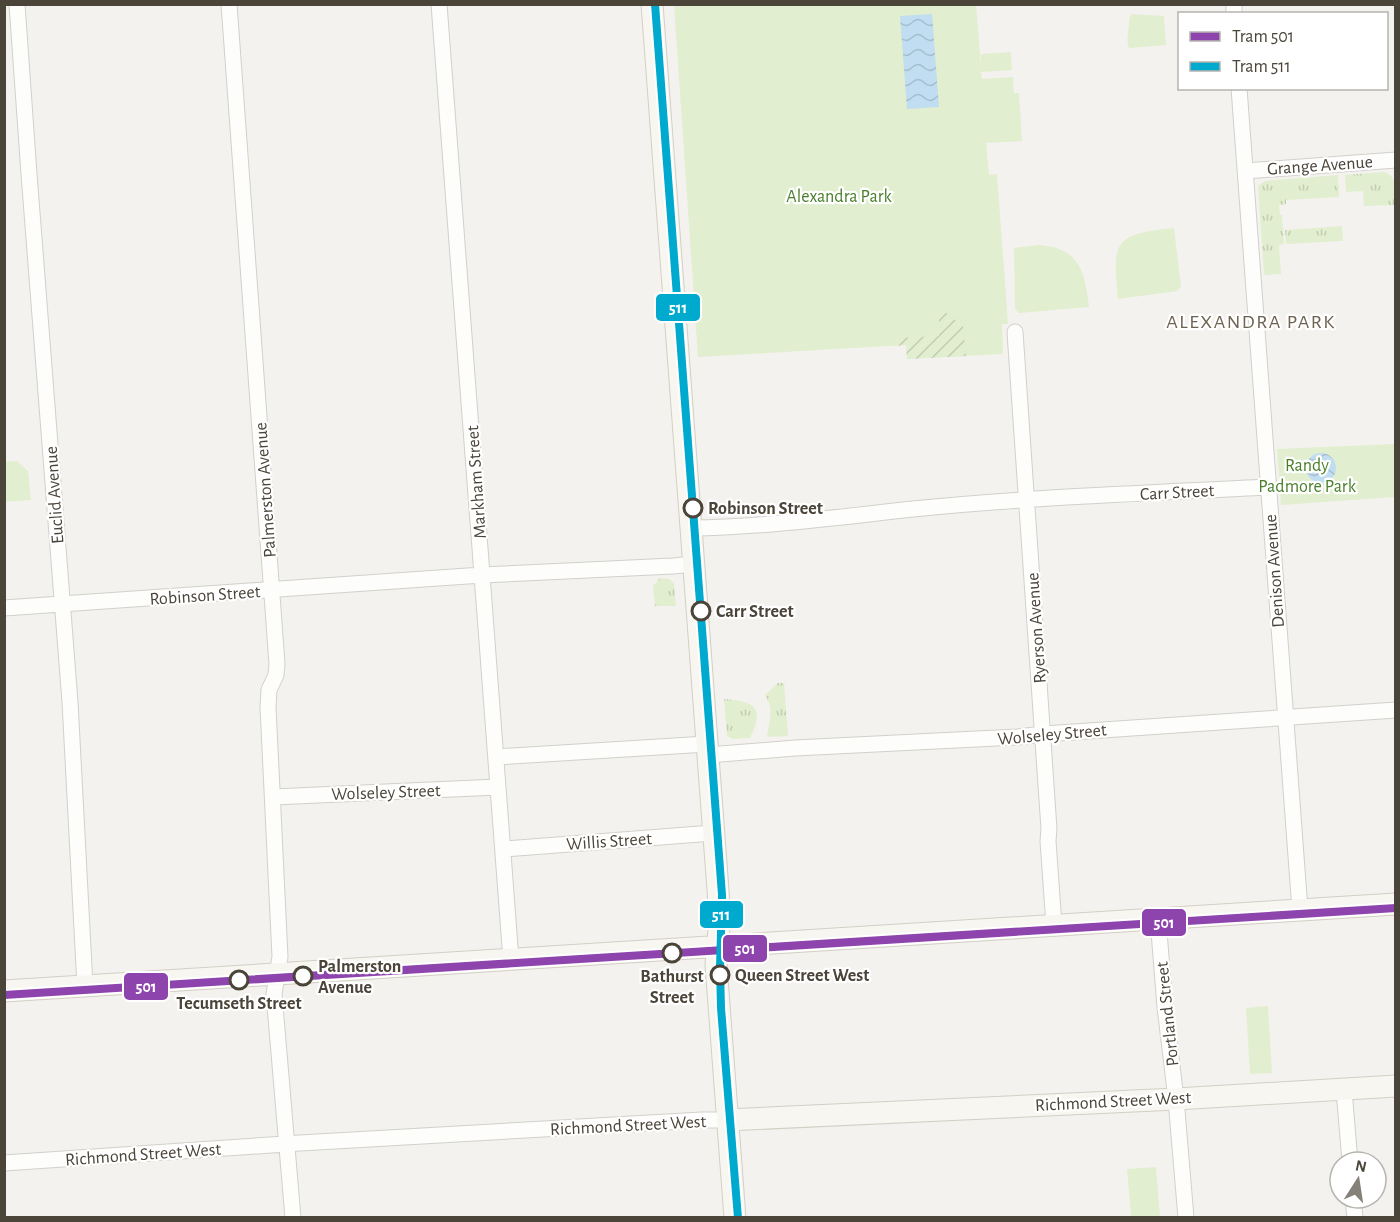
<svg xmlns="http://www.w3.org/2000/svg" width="1400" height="1222" font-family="'Alegreya Sans',sans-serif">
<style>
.grass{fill:url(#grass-tufts)}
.park{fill:#e1eecf}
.garden{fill:url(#garden-furrows)}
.water{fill:url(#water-waves)}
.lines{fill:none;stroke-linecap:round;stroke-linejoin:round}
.minor-casing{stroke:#d2d0cb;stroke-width:17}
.secondary-casing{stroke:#d3cfc5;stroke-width:23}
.minor{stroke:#fdfdfc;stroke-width:15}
.secondary{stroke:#f7f6f1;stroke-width:21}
.tram-1-casing{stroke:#fff;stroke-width:12}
.tram-2-casing{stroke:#fff;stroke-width:12}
.tram-1{stroke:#8e44ad;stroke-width:8}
.tram-2{stroke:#00a9ce;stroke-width:8}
.stop-dot{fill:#fff;stroke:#4b4439;stroke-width:3}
.labels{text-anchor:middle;stroke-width:4.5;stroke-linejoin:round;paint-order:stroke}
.street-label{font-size:18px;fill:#4b4439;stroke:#fff}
.park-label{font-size:18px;fill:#4a7f2a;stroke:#fff}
.stop-label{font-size:18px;font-weight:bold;fill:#4b4439;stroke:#fff;text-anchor:start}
.neighbourhood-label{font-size:20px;letter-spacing:1.5px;fill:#6e6250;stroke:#fff}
.line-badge{stroke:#fff;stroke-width:2}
.badge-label{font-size:16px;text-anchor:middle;font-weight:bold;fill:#fff}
</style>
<defs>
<pattern id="grass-tufts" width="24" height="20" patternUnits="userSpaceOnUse" patternTransform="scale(1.5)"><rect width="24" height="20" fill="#e1eecf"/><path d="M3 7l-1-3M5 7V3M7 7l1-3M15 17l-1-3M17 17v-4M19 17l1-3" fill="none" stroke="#c3cdb2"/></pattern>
<pattern id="garden-furrows" width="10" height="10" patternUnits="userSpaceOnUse" patternTransform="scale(1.5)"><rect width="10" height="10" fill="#e1eecf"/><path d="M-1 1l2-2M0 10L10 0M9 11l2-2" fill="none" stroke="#c3cdb2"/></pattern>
<pattern id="water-waves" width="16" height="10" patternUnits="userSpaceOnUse" patternTransform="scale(1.5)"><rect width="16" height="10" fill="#c0ddf1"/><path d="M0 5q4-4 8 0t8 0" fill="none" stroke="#a6bfcf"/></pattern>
</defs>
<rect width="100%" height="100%" fill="#f4f2ee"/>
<!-- grass -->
<path class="grass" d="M 1384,172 C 1399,178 1396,191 1395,205 L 1364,206 L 1363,191 L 1346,192 L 1345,175 Z
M 1338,175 L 1339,197 L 1286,200 L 1286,204 L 1279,205 L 1280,215 L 1282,215 L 1284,244 L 1279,245 L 1281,274 L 1264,275 L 1258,186 L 1265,181 Z
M 1342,226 L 1343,241 L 1286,244 L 1285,230 Z
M 660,578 L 669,579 L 674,583 L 676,606 L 655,606 L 653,586 Z
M 778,683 L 784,683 L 788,736 L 767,737 C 769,721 775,710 765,695 Z
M 724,699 C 755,701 765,708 750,738 L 733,739 L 727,736 Z"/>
<!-- park -->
<path class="park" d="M 674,5 L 976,5 L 981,66 L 981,54 L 1011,52 L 1012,70 L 981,72 L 982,79 L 1013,77 L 1014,93 L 1019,93 L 1022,141 L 986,143 L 989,175 L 997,174 L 1008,324 L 1002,324 L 1003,354 L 907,359 L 906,345 L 698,357 Z
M 1132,14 L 1164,16 L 1166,45 L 1129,48 C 1125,37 1130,29 1129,18 Z
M 1174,228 L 1181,287 L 1177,291 L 1118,299 C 1112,241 1114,234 1174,228 Z
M 1038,245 C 1079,247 1085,271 1089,307 L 1019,313 L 1015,309 L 1014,248 Z
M 1395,444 L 1395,497 L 1281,505 L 1277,449 Z
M 17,461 L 28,471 L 31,500 L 5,502 L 5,462 Z
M 1268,1006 L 1272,1073 L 1250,1074 L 1246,1008 Z
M 1156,1167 L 1160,1217 L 1131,1217 L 1127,1169 Z"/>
<!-- garden -->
<path class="garden" d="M 944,311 L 963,326 L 966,356 L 907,359 L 906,345 L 894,346 L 894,338 L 939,336 L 939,312 Z"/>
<!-- water -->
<path class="water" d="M 932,14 L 939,107 L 907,109 L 900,16 Z
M1306 468a15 15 0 1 1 30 0a15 15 0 1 1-30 0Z"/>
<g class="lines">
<!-- minor casing -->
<g class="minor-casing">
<path id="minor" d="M 17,4 L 29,174 L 70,702 L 85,986
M 229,4 L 277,664 L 276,675 L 269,690 L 268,707 L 280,957 L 274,994 L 293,1218
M 439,4 L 511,960
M 1234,4 L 1234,14
M 1239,88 L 1300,910
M 1245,171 L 1396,160
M 1015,332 L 1049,829 L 1048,841 L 1054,925
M 690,528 C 765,527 839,517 913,509 C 1031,497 1150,493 1268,487
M 4,608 L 482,575 L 673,566 L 693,564
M 708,755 L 795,748 L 1017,737 L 1044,734 L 1396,710
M 496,757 L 707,744
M 273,797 L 498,787
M 504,849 L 713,833
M 1158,919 L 1165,1007 L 1176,1099 L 1186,1218
M 1344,1090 L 1350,1162
M 4,1163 L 300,1143 L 702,1120 L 727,1120
M 1353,1198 L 1355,1218"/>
</g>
<!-- secondary casing -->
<g class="secondary-casing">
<path id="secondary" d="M 652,4 L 720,917 L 716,965 L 735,1218
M 4,991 L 1396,904
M 727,1120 L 1176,1099 L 1396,1086"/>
</g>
<!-- minor -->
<use href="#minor" class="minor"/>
<!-- secondary -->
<use href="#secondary" class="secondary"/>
<!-- tram-1 casing -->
<g class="tram-1-casing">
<path id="tram-1" d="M 4,995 L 1396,908"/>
</g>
<!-- tram-2 casing -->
<g class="tram-2-casing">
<path id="tram-2" d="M 655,4 L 722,895 L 720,968 L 721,1008 L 738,1218"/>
</g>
<!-- tram-1 -->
<use href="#tram-1" class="tram-1"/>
<!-- tram-2 -->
<use href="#tram-2" class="tram-2"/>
</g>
<!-- markers -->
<g class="stop-dot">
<circle cx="693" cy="508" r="9"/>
<circle cx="701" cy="611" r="9"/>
<circle cx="672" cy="953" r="9"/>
<circle cx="720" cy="975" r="9"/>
<circle cx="303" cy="976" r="9"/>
<circle cx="239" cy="980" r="9"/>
</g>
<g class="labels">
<!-- street labels -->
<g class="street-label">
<text transform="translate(1320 165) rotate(-4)" y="6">Grange Avenue</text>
<text transform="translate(476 482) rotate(-94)" y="6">Markham Street</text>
<text transform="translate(265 490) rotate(-94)" y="6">Palmerston Avenue</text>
<text transform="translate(1177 492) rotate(-3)" y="6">Carr Street</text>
<text transform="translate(54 495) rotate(-94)" y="6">Euclid Avenue</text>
<text transform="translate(1274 571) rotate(-94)" y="6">Denison Avenue</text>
<text transform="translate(205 595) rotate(-4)" y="6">Robinson Street</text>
<text transform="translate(1036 628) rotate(-94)" y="6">Ryerson Avenue</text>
<text transform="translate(1052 734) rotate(-5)" y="6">Wolseley Street</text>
<text transform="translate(386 792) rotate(-2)" y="6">Wolseley Street</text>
<text transform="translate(609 841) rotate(-4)" y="6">Willis Street</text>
<text transform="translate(1167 1014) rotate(-96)" y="6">Portland Street</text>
<text transform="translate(1113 1101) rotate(-3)" y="6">Richmond Street West</text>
<text transform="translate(628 1125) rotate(-3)" y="6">Richmond Street West</text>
<text transform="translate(143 1154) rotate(-4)" y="6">Richmond Street West</text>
</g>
<!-- park labels -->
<g class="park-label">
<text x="839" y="202">Alexandra Park</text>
<text x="1307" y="471">Randy<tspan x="1307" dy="21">Padmore Park</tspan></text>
</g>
<!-- stop labels -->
<g class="stop-label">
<text x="708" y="514">Robinson Street</text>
<text x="716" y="617">Carr Street</text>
<text x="318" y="972">Palmerston<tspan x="318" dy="21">Avenue</tspan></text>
<text x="735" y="981">Queen Street West</text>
<text x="672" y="982" text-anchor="middle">Bathurst<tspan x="672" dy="21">Street</tspan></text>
<text x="239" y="1009" text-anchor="middle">Tecumseth Street</text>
</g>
<!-- neighbourhood labels -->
<g class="neighbourhood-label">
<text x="1251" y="328">ALEXANDRA PARK</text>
</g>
</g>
<g class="line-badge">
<rect x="655" y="293" width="46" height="29" rx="6" fill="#00a9ce"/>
<rect x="699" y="900" width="45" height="29" rx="6" fill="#00a9ce"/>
<rect x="1141" y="908" width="46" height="29" rx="6" fill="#8e44ad"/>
<rect x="722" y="934" width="46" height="29" rx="6" fill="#8e44ad"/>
<rect x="123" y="972" width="46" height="29" rx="6" fill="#8e44ad"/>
</g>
<g class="badge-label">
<text x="678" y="313">511</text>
<text x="721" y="920">511</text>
<text x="1164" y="928">501</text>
<text x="745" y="954">501</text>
<text x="146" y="992">501</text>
</g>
<!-- border -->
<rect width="1400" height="1222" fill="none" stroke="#4b4439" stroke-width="12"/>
<!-- legend -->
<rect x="1178" y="12" width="210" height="78" fill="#ffffff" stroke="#b7b4b0" stroke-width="1.5"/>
<rect x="1190" y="32" width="30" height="9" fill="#8e44ad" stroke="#b7b4b0" stroke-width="1.5"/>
<text x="1232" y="42" font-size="18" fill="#4b4439">Tram 501</text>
<rect x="1190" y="62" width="30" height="9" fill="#00a9ce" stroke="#b7b4b0" stroke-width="1.5"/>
<text x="1232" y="72" font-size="18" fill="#4b4439">Tram 511</text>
<!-- north arrow -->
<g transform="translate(1358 1180) rotate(12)"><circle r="28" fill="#ffffff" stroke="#b7b4b0" stroke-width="1.5"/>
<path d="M0-4.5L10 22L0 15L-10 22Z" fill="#868178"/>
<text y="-9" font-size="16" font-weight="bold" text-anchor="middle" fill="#4b4439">N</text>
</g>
</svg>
